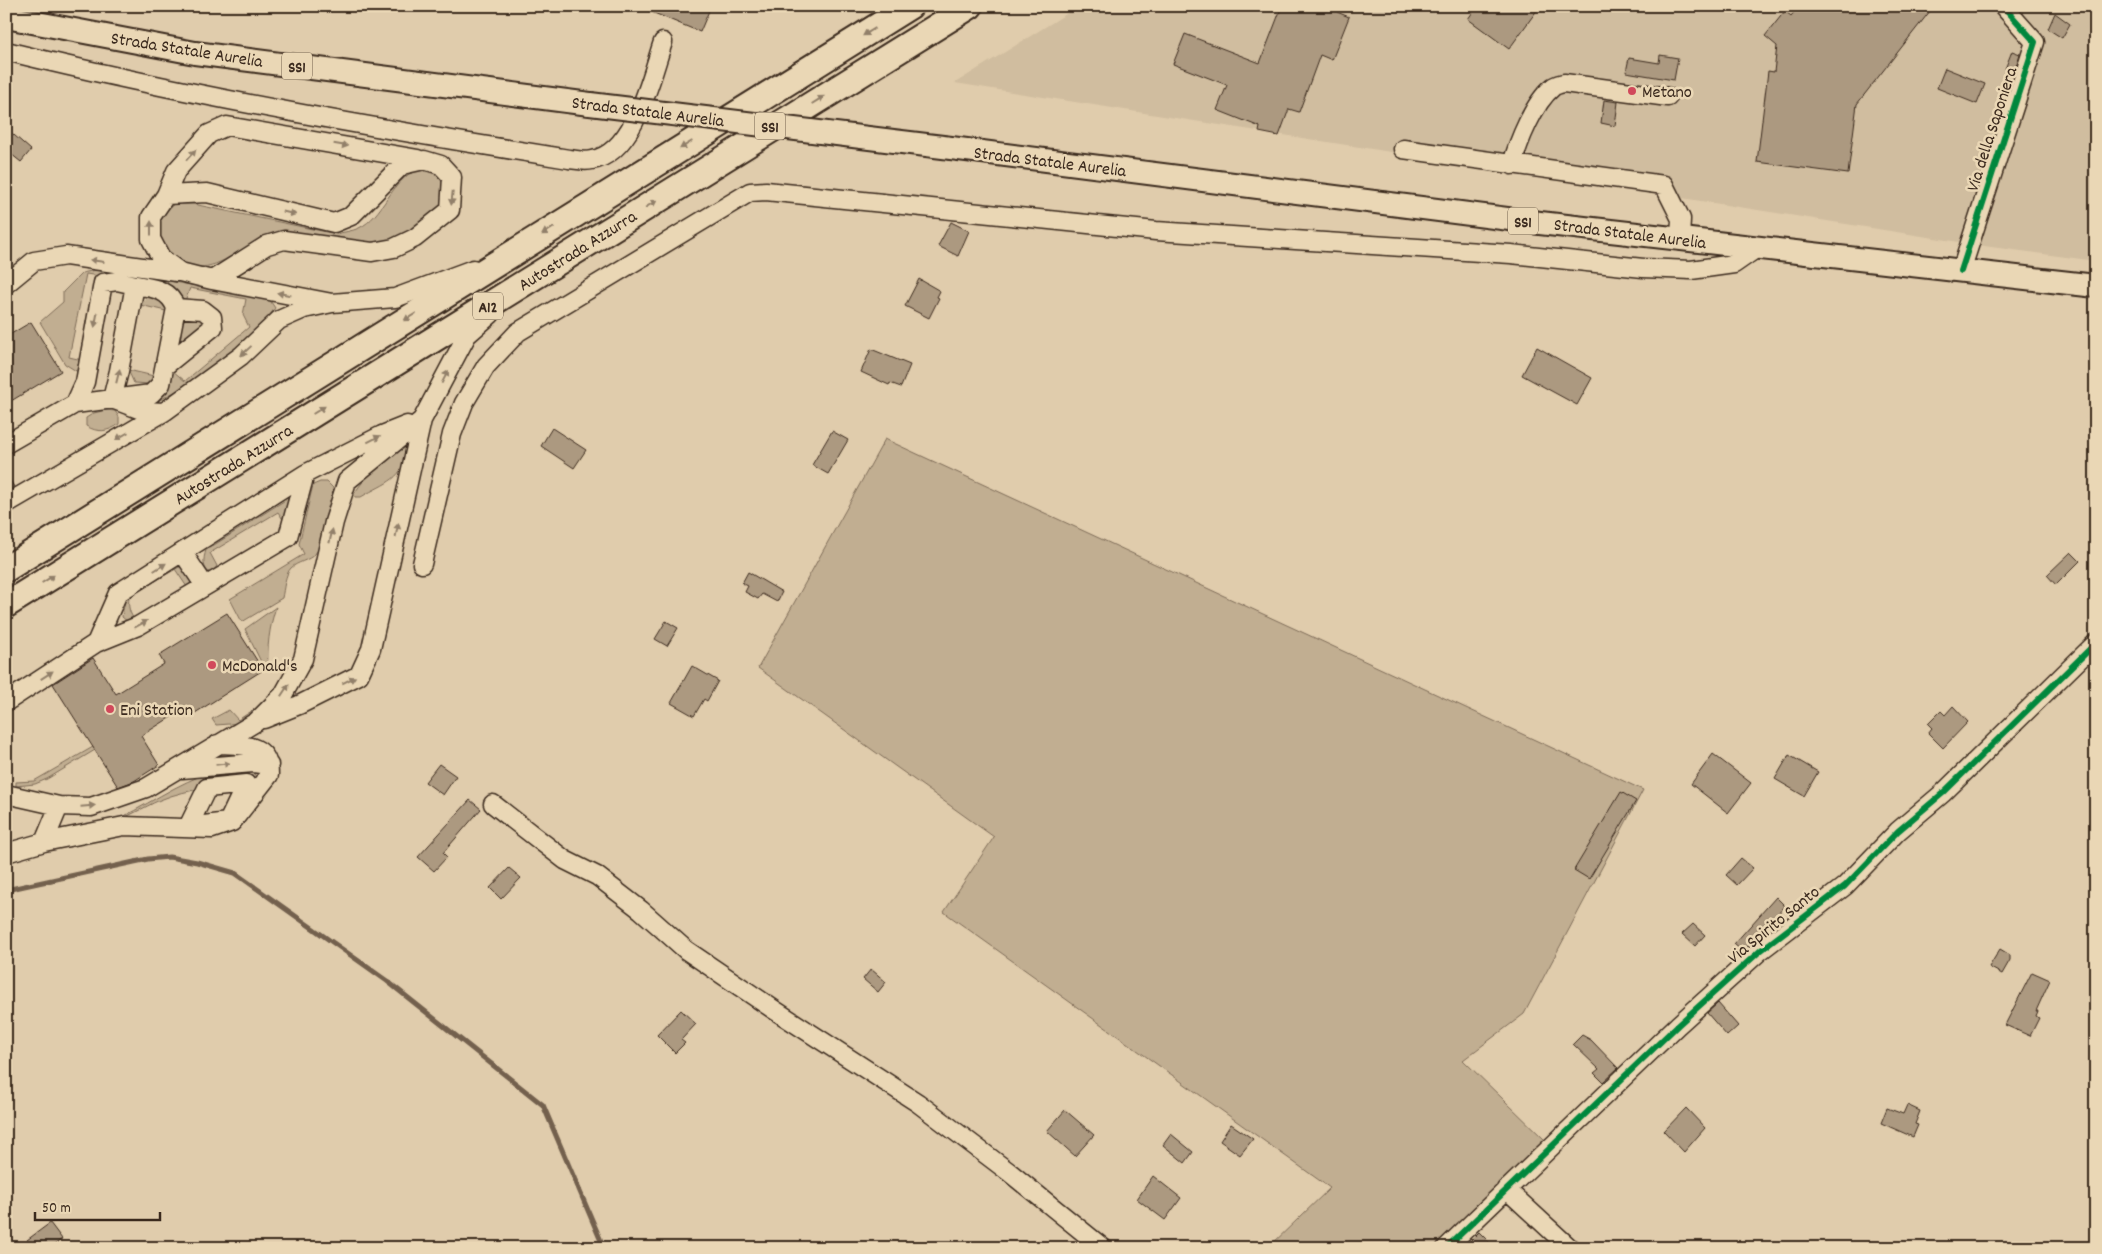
<svg xmlns="http://www.w3.org/2000/svg" width="2102" height="1254" font-family="Dekko,sans-serif">
<style>
.built{fill:#d0bd9f}
.green{fill:#c1ae91;stroke:#7e6c58}
.lines{fill:none;stroke-linecap:round;stroke-linejoin:round}
.stream{stroke:#73614e;stroke-width:5}
.building{fill:#ac9980;stroke:#3b2a1e}
.minor-casing{stroke:#3b2a1e;stroke-width:21}
.major-casing{stroke:#3b2a1e;stroke-width:26}
.highway-casing{stroke:#3b2a1e;stroke-width:29}
.minor{stroke:#ead7b5;stroke-width:18}
.major{stroke:#ead7b5;stroke-width:22}
.highway{stroke:#ead7b5;stroke-width:25}
.major-bridge-casing{stroke:#3b2a1e;stroke-width:26;stroke-linecap:butt}
.major-bridge{stroke:#ead7b5;stroke-width:22}
.cycleway-casing{stroke:#ead7b5;stroke-width:9}
.cycleway{stroke:#00873e;stroke-width:6}
.oneway{fill:#92806a}
.poi-dot{fill:#d1495b;stroke:#ead7b5;stroke-width:2}
.labels{text-anchor:middle;stroke-width:5;stroke-linejoin:round;paint-order:stroke}
.shield{fill:#ead7b5;stroke:#705e4b;stroke-width:1}
.shield-label{font-size:16px;font-weight:bold;fill:#3b2a1e}
.street-label{font-size:18px;fill:#3b2a1e;stroke:#ead7b5}
.poi-label{font-size:18px;fill:#3b2a1e;stroke:#ead7b5;text-anchor:start}
</style>
<rect width="100%" height="100%" fill="#e0ccac"/>
<filter id="ink" filterUnits="userSpaceOnUse"><feTurbulence type="fractalNoise" baseFrequency=".02" numOctaves="2"/><feDisplacementMap in="SourceGraphic" scale="10" xChannelSelector="R" yChannelSelector="G"/><feConvolveMatrix kernelMatrix="1 2 1 2 8 2 1 2 1" color-interpolation-filters="sRGB"/></filter>
<g filter="url(#ink)">
<!-- built -->
<path class="built" d="M 1079,6 L 2096,6 L 2096,261 L 1991,247 L 955,83 Z"/>
<!-- green -->
<path class="green" d="M 418,169 C 439,173 443,177 446,198 C 436,211 421,231 405,237 C 363,253 310,238 266,238 C 261,239 256,242 252,244 C 226,258 206,278 176,259 C 160,249 158,234 160,216 L 174,204 L 193,204 L 336,234 C 343,232 353,231 359,228 C 384,216 390,181 418,169 Z
M 100,269 L 99,276 L 86,274 L 69,357 L 82,360 L 81,374 L 65,364 L 40,322 L 63,302 L 63,292 L 82,273 Z
M 163,280 L 269,299 L 275,308 L 261,327 L 234,352 L 187,385 L 158,401 L 143,402 L 167,392 L 173,371 L 185,381 L 249,327 L 243,315 L 246,299 L 190,288 L 185,301 L 172,286 L 162,284 Z
M 156,296 L 168,306 L 166,311 L 140,305 L 147,297 Z
M 187,316 L 198,316 L 208,320 L 180,343 L 182,323 Z
M 128,370 L 154,376 L 154,381 L 150,384 L 134,383 Z
M 106,410 L 115,411 L 119,417 L 119,424 C 108,432 98,433 86,426 L 86,418 L 94,413 Z
M 885,439 L 1643,790 L 1524,1014 L 1463,1060 L 1547,1142 L 1436,1248 L 1268,1248 L 1330,1188 L 944,912 L 994,837 L 758,668 Z
M 405,448 L 409,448 C 402,481 388,481 361,497 L 355,497 L 354,494 C 366,475 384,458 405,448 Z
M 320,482 L 327,482 L 333,488 C 334,506 327,540 315,554 C 308,561 297,562 291,568 C 285,574 284,589 282,598 L 242,622 L 230,599 L 304,554 L 299,544 L 313,485 Z
M 287,499 L 290,501 L 286,524 L 278,512 L 210,553 L 217,566 L 211,574 C 202,568 203,560 206,550 Z
M 179,567 L 186,569 C 190,575 193,580 190,587 L 187,587 L 175,569 L 129,597 C 128,607 129,613 136,622 L 128,622 L 122,617 L 125,599 Z
M 276,607 C 269,628 267,647 268,669 L 265,670 L 245,629 Z
M 270,699 L 241,723 L 216,725 L 212,719 L 229,710 L 238,720 Z
M 93,747 L 95,750 L 47,779 L 35,784 L 16,786 L 16,782 L 34,781 Z
M 253,770 L 255,773 L 251,783 C 221,786 189,788 160,800 C 142,808 129,817 108,824 C 144,808 177,782 215,771 C 226,768 242,770 253,770 Z"/>
<g class="lines">
<!-- stream -->
<path class="stream" d="M 6,890 L 148,859 L 169,857 L 197,862 L 235,873 L 387,981 L 543,1105 L 604,1248"/>
</g>
<!-- building -->
<path class="building" d="M 637,6 L 711,6 L 700,32 Z
M 1282,6 L 1339,6 L 1337,12 L 1349,17 L 1332,60 L 1320,55 L 1299,112 L 1289,109 L 1279,136 L 1259,132 L 1260,127 L 1217,110 L 1227,85 L 1173,64 L 1185,34 L 1260,63 Z
M 1477,6 L 1540,6 L 1509,49 L 1468,19 Z
M 1799,6 L 1934,6 L 1857,104 L 1848,174 L 1757,162 L 1768,71 L 1774,72 L 1777,46 L 1765,36 L 1785,11 L 1791,16 Z
M 2055,13 L 2070,24 L 2062,38 L 2048,29 Z
M 2012,51 L 2020,54 L 2014,73 L 2005,69 Z
M 1660,55 L 1678,58 L 1674,80 L 1626,72 L 1629,58 L 1659,63 Z
M 1945,68 L 1985,84 L 1977,104 L 1937,88 Z
M 1604,100 L 1618,102 L 1615,126 L 1601,123 Z
M 6,128 L 31,150 L 21,162 L 6,150 Z
M 951,222 L 969,231 L 958,256 L 938,246 Z
M 919,279 L 940,291 L 937,297 L 939,298 L 929,318 L 905,306 Z
M 31,322 L 61,371 L 6,404 L 6,337 Z
M 1537,347 L 1592,378 L 1577,405 L 1522,375 Z
M 871,349 L 910,365 L 901,387 L 890,383 L 889,385 L 861,372 Z
M 552,428 L 586,450 L 574,468 L 541,446 Z
M 832,431 L 848,440 L 828,474 L 812,465 Z
M 6,473 L 14,487 L 6,492 Z
M 2071,552 L 2080,561 L 2056,585 L 2047,575 Z
M 748,572 L 782,592 L 777,602 L 762,594 L 758,599 L 745,592 L 748,586 L 742,583 Z
M 227,613 L 263,670 L 195,713 L 190,705 L 141,736 L 159,765 L 134,781 L 118,787 L 53,684 L 93,658 L 116,694 L 164,664 L 159,655 Z
M 666,621 L 678,628 L 667,646 L 655,639 Z
M 692,666 L 718,681 L 707,701 L 704,699 L 694,716 L 671,703 Z
M 1953,706 L 1968,722 L 1943,748 L 1928,733 L 1932,728 L 1928,724 L 1941,711 L 1945,715 Z
M 1713,754 L 1751,783 L 1728,813 L 1691,784 Z
M 1789,755 L 1818,772 L 1804,796 L 1775,779 Z
M 439,764 L 456,776 L 443,795 L 425,782 Z
M 1621,792 L 1636,801 L 1589,879 L 1574,870 Z
M 470,800 L 481,809 L 443,853 L 447,857 L 434,871 L 418,857 Z
M 1741,858 L 1753,868 L 1737,885 L 1726,875 Z
M 509,868 L 521,878 L 501,899 L 490,888 Z
M 1776,897 L 1785,906 L 1743,952 L 1734,944 Z
M 1693,924 L 1705,935 L 1695,946 L 1682,934 Z
M 2000,949 L 2010,955 L 2010,960 L 2002,974 L 1989,967 Z
M 871,969 L 886,982 L 878,992 L 863,979 Z
M 2032,972 L 2050,980 L 2036,1011 L 2038,1011 L 2036,1016 L 2039,1018 L 2030,1036 L 2005,1025 Z
M 1718,1003 L 1738,1026 L 1727,1036 L 1707,1013 Z
M 681,1010 L 696,1024 L 681,1040 L 685,1043 L 675,1053 L 657,1035 Z
M 1582,1035 L 1591,1040 L 1618,1068 L 1603,1082 L 1594,1073 L 1599,1069 L 1573,1044 Z
M 1907,1105 L 1920,1111 L 1915,1124 L 1918,1125 L 1913,1137 L 1881,1123 L 1887,1108 L 1903,1114 Z
M 1686,1108 L 1705,1128 L 1684,1152 L 1664,1131 Z
M 1065,1110 L 1094,1135 L 1075,1156 L 1047,1131 Z
M 1231,1124 L 1253,1139 L 1240,1155 L 1220,1141 Z
M 1171,1134 L 1193,1152 L 1185,1163 L 1163,1145 Z
M 1153,1176 L 1181,1198 L 1165,1220 L 1137,1199 Z
M 50,1223 L 62,1239 L 50,1248 L 32,1248 L 27,1240 Z
M 1479,1232 L 1495,1248 L 1463,1248 Z"/>
<g class="lines">
<!-- minor casing -->
<g class="minor-casing">
<path id="minor" d="M 6,51 C 193,97 380,129 569,159 C 577,160 585,162 592,160 C 635,153 651,77 663,42
M 1403,149 L 1664,185 L 1681,219 L 1680,239
M 1512,165 C 1518,142 1534,102 1553,87 C 1555,85 1560,84 1564,83 L 1668,97
M 166,195 L 176,171 L 209,134 L 227,126 L 418,159
M 1961,271 L 2035,42 L 2003,6
M 212,280 L 267,245 L 284,240 L 372,252 L 394,248 L 415,238 L 450,210 L 452,177 L 441,165 L 424,160 L 402,165 L 351,216 L 334,223 L 207,193 L 166,195 L 151,217 L 151,239 L 161,258 L 180,272 L 212,280 L 332,303
M 6,284 L 34,261 L 66,256 L 177,272
M 166,365 L 213,327 L 212,317 L 203,310 L 176,308
M 75,404 L 151,394 L 161,384 L 176,308 C 169,289 153,288 135,285
M 6,444 L 75,404 L 85,382 L 103,283 L 117,281 L 135,285 L 119,371 L 112,399 L 144,411 L 164,412 L 241,356 L 279,320 L 304,309 L 332,303 L 395,298 L 473,269
M 6,504 L 164,412
M 183,553 L 205,586
M 422,564 L 452,434 L 464,403 L 486,366 L 518,332 L 750,192 L 766,191 L 1156,231 L 1511,254 L 1643,268 L 1691,270 L 1734,264 L 1757,248
M 96,643 L 138,626 L 288,537 L 305,474
M 6,702 L 96,643 L 118,593 L 305,474 L 382,435 L 407,425
M 264,719 L 299,705 L 359,675 L 371,649 L 422,420 L 467,335 L 491,314
M 182,769 L 253,763 L 269,765
M 246,784 L 228,822 L 188,827 L 207,788 Z
M 6,794 L 59,806 L 91,807 L 146,788 L 256,722 L 283,695 L 303,659 L 334,522 L 347,481 L 422,420
M 493,804 L 565,860 L 597,876 L 641,910 L 686,950 L 773,1009 L 918,1103 L 1009,1172 L 1103,1248
M 59,806 L 44,842 L 124,826 L 212,829 L 232,822 L 269,775 C 269,742 242,745 218,744
M 6,853 L 44,842
M 1506,1189 L 1570,1248
M 1446,1248 L 1678,1025 L 1760,951 L 1845,886 L 1898,831 L 1943,793 L 2096,643"/>
</g>
<!-- major casing -->
<g class="major-casing">
<path id="major" d="M 6,17 L 195,53 L 590,104
M 951,148 L 1540,223 L 2096,286"/>
</g>
<!-- highway casing -->
<g class="highway-casing">
<path id="highway" d="M 6,569 L 910,6
M 6,605 L 970,6"/>
</g>
<!-- minor -->
<use href="#minor" class="minor"/>
<!-- major -->
<use href="#major" class="major"/>
<!-- highway -->
<use href="#highway" class="highway"/>
<!-- major-bridge casing -->
<g class="major-bridge-casing">
<path id="major-bridge" d="M 590,104 L 951,148"/>
</g>
<!-- major-bridge -->
<use href="#major-bridge" class="major-bridge"/>
<!-- cycleway casing -->
<g class="cycleway-casing">
<path id="cycleway" d="M 1961,271 L 2035,42 L 2003,6
M 1446,1248 L 1678,1025 L 1760,951 L 1845,886 L 1898,831 L 1943,793 L 2096,643"/>
</g>
<!-- cycleway -->
<use href="#cycleway" class="cycleway"/>
</g>
<!-- one-way arrows -->
<defs><path id="oneway-solid" d="M-6-.8H1V-3.2L6.5 0L1 3.2V.8H-6Z" transform="scale(1.25)"/></defs>
<g class="oneway">
<use href="#oneway-solid" transform="translate(869 32) rotate(148)"/>
<use href="#oneway-solid" transform="translate(818 100) rotate(-32)"/>
<use href="#oneway-solid" transform="translate(341 145) rotate(10)"/>
<use href="#oneway-solid" transform="translate(686 145) rotate(148)"/>
<use href="#oneway-solid" transform="translate(191 155) rotate(-48)"/>
<use href="#oneway-solid" transform="translate(452 198) rotate(96)"/>
<use href="#oneway-solid" transform="translate(651 204) rotate(-32)"/>
<use href="#oneway-solid" transform="translate(289 213) rotate(13)"/>
<use href="#oneway-solid" transform="translate(151 228) rotate(-90)"/>
<use href="#oneway-solid" transform="translate(548 231) rotate(148)"/>
<use href="#oneway-solid" transform="translate(97 261) rotate(-172)"/>
<use href="#oneway-solid" transform="translate(284 294) rotate(-169)"/>
<use href="#oneway-solid" transform="translate(410 317) rotate(148)"/>
<use href="#oneway-solid" transform="translate(96 320) rotate(101)"/>
<use href="#oneway-solid" transform="translate(246 351) rotate(137)"/>
<use href="#oneway-solid" transform="translate(118 376) rotate(-76)"/>
<use href="#oneway-solid" transform="translate(445 377) rotate(-62)"/>
<use href="#oneway-solid" transform="translate(319 410) rotate(-32)"/>
<use href="#oneway-solid" transform="translate(122 436) rotate(150)"/>
<use href="#oneway-solid" transform="translate(374 439) rotate(-27)"/>
<use href="#oneway-solid" transform="translate(397 530) rotate(-78)"/>
<use href="#oneway-solid" transform="translate(331 536) rotate(-77)"/>
<use href="#oneway-solid" transform="translate(160 567) rotate(-32)"/>
<use href="#oneway-solid" transform="translate(48 579) rotate(-32)"/>
<use href="#oneway-solid" transform="translate(141 624) rotate(-29)"/>
<use href="#oneway-solid" transform="translate(47 675) rotate(-33)"/>
<use href="#oneway-solid" transform="translate(349 680) rotate(-26)"/>
<use href="#oneway-solid" transform="translate(285 690) rotate(-57)"/>
<use href="#oneway-solid" transform="translate(223 764) rotate(-6)"/>
<use href="#oneway-solid" transform="translate(88 806) rotate(-5)"/>
</g>
</g>
<!-- markers -->
<g class="poi-dot">
<circle cx="1632" cy="91" r="5"/>
<circle cx="212" cy="665" r="5"/>
<circle cx="110" cy="709" r="5"/>
</g>
<g class="labels">
<!-- shield labels -->
<g class="shield">
<rect x="282" y="52.5" width="30" height="27" rx="4"/>
<rect x="755" y="112.5" width="30" height="27" rx="4"/>
<rect x="1508" y="207.5" width="30" height="27" rx="4"/>
<rect x="473" y="292.5" width="30" height="27" rx="4"/>
</g>
<g class="shield-label">
<text x="297" y="72">SS1</text>
<text x="770" y="132">SS1</text>
<text x="1523" y="227">SS1</text>
<text x="488" y="312">A12</text>
</g>
<!-- street labels -->
<g class="street-label">
<text transform="translate(187 49) rotate(9)" y="6">Strada Statale Aurelia</text>
<text transform="translate(648 111) rotate(7)" y="6">Strada Statale Aurelia</text>
<text transform="translate(1991 129) rotate(-72)" y="6">Via della Saponiera</text>
<text transform="translate(1050 161) rotate(7)" y="6">Strada Statale Aurelia</text>
<text transform="translate(1630 233) rotate(7)" y="6">Strada Statale Aurelia</text>
<text transform="translate(577 250) rotate(-32)" y="6">Autostrada Azzurra</text>
<text transform="translate(233 464) rotate(-32)" y="6">Autostrada Azzurra</text>
<text transform="translate(1773 924) rotate(-39)" y="6">Via Spirito Santo</text>
</g>
<!-- poi labels -->
<g class="poi-label">
<text x="1642" y="97">Metano</text>
<text x="222" y="671">McDonald's</text>
<text x="120" y="715">Eni Station</text>
</g>
</g>
<!-- margin -->
<rect width="2102" height="1254" fill="none" stroke="#ead7b5" stroke-width="25"/>
<rect x="12" y="12" width="2077" height="1229" fill="none" stroke="#3b2a1e" stroke-width="2" filter="url(#ink)"/>
<!-- scale -->
<path d="M35 1212v8h125v-8" fill="none" stroke="#3b2a1e" stroke-width="2.5"/>
<text x="42" y="1212" font-size="15" fill="#3b2a1e" stroke="#ead7b5" stroke-width="4" paint-order="stroke">50 m</text>
</svg>
